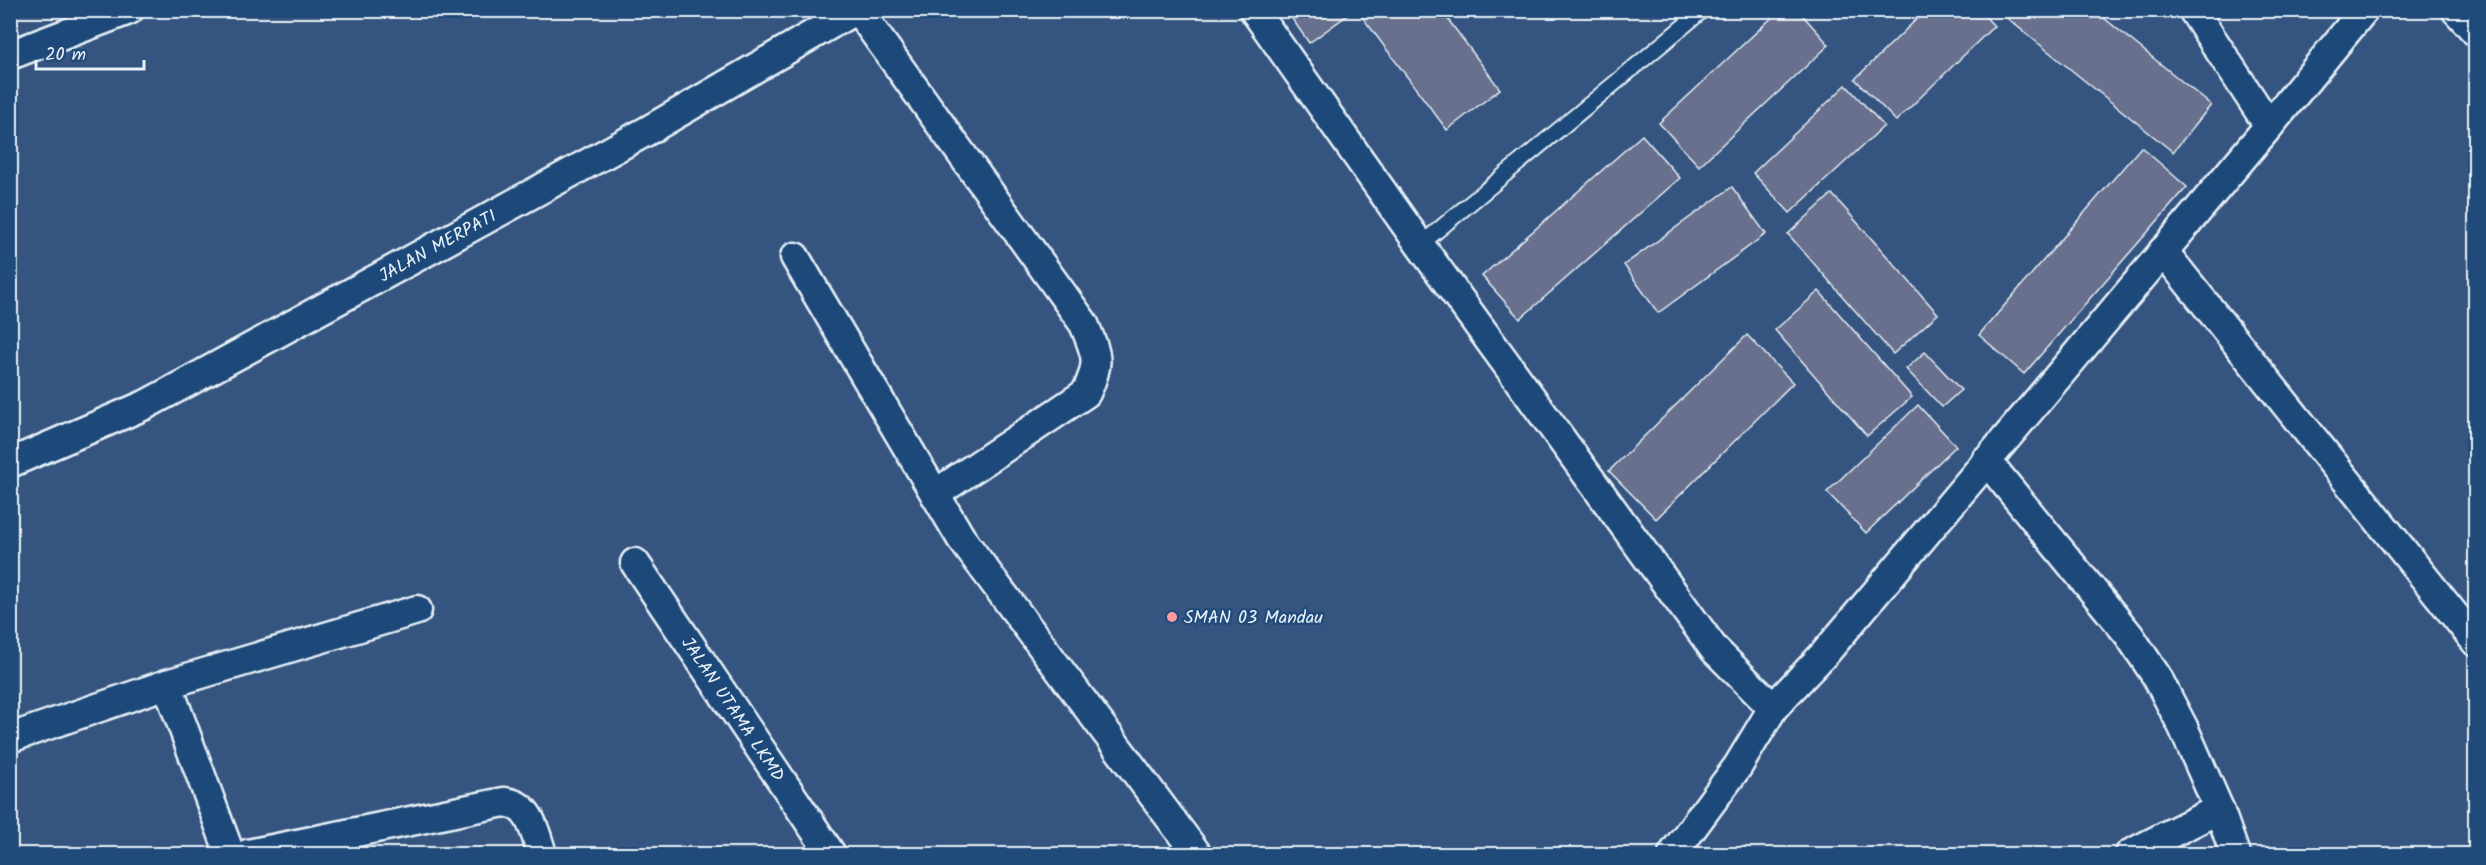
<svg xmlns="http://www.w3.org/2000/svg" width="2486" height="865" font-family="Kalam,sans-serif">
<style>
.building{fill:#69708d;stroke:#e8f1f8;stroke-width:1.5}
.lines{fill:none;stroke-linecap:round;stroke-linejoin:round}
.service-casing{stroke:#e8f1f8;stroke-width:18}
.minor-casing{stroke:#e8f1f8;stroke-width:33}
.service{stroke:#1f4a7a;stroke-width:14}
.minor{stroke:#1f4a7a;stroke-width:28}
.poi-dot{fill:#ff9aa2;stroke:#1f4a7a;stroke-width:2}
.labels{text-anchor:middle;stroke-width:4.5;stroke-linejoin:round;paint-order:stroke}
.street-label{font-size:18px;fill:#e8f1f8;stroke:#1f4a7a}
.poi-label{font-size:18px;fill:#e8f1f8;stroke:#1f4a7a;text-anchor:start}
</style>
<rect width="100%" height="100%" fill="#355580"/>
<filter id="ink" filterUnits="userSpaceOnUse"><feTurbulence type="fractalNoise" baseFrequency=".0167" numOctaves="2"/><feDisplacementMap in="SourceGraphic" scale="12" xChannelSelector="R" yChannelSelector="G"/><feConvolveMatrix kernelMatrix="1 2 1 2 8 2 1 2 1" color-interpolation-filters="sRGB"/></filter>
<g filter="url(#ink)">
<!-- building -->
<path class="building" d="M 1286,10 L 1353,10 L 1353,11 L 1309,43 Z
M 1357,10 L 1441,10 L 1500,89 L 1447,130 Z
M 1780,10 L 1798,10 L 1829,45 L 1699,166 L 1659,123 Z
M 1926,10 L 1979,10 L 1994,26 L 1896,121 L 1855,79 Z
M 1997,10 L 2094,10 L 2211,105 L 2173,152 Z
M 1846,85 L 1884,126 L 1790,213 L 1753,173 Z
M 1642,135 L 1680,178 L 1520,319 L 1482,276 Z
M 2141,147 L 2187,187 L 2024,374 L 1979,335 Z
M 1732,187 L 1766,234 L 1658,313 L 1624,265 Z
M 1832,194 L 1938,314 L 1893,354 L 1788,234 Z
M 1819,291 L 1912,397 L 1867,436 L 1775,330 Z
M 1747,335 L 1793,383 L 1656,519 L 1609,471 Z
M 1925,352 L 1961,390 L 1942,407 L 1906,369 Z
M 1918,405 L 1956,446 L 1866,533 L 1827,492 Z"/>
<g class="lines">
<!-- service casing -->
<g class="service-casing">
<path id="service" d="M 1420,245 L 1703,10"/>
</g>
<!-- minor casing -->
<g class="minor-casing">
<g id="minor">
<path d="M 858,10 L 1084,324 C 1097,356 1101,361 1086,393 L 935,494"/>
<path d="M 1254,10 L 1420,245 L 1714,649 L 1773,708 L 1826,652 L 2269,126 L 2364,10"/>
<path d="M 2193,10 L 2269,126"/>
<path d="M 2456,10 L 2476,32"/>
<path d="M 10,55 L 129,10"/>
<path d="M 2163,251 L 2476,642"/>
<path d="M 795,257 L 961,538 L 1197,854"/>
<path d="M 1986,460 L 2129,635 L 2157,677 L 2183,727 L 2219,809 L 2235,854"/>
<path id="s1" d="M 10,463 L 145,405 L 186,383 L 647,131 L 855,10"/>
<path id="s2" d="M 635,563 L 831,854"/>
<path d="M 167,684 L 417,610"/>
<path d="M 10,738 L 167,684 L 230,854"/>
<path d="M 248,854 L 504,802 C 531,804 535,833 542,854"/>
<path d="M 1673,854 L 1738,766 L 1773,708"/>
<path d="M 2130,854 L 2219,809"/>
</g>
</g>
<!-- service -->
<use href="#service" class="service"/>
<!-- minor -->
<use href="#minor" class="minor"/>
</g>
</g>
<!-- markers -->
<circle class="poi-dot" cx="1172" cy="617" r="6"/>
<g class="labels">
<!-- street labels -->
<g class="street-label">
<text dy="6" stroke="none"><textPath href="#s1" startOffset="480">JALAN MERPATI</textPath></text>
<text dy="6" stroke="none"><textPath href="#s2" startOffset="176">JALAN UTAMA LKMD</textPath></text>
</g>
<!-- poi labels -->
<g class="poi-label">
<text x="1184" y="623">SMAN 03 Mandau</text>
</g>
</g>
<!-- margin -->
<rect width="2486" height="865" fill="none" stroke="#1f4a7a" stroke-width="36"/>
<rect x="18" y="18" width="2450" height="829" fill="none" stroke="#e8f1f8" stroke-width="2" filter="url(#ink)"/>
<!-- scale -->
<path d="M36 60v9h108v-9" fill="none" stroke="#e8f1f8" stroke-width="3"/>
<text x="45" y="60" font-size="18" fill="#e8f1f8" stroke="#1f4a7a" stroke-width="4.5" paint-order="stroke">20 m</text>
</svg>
